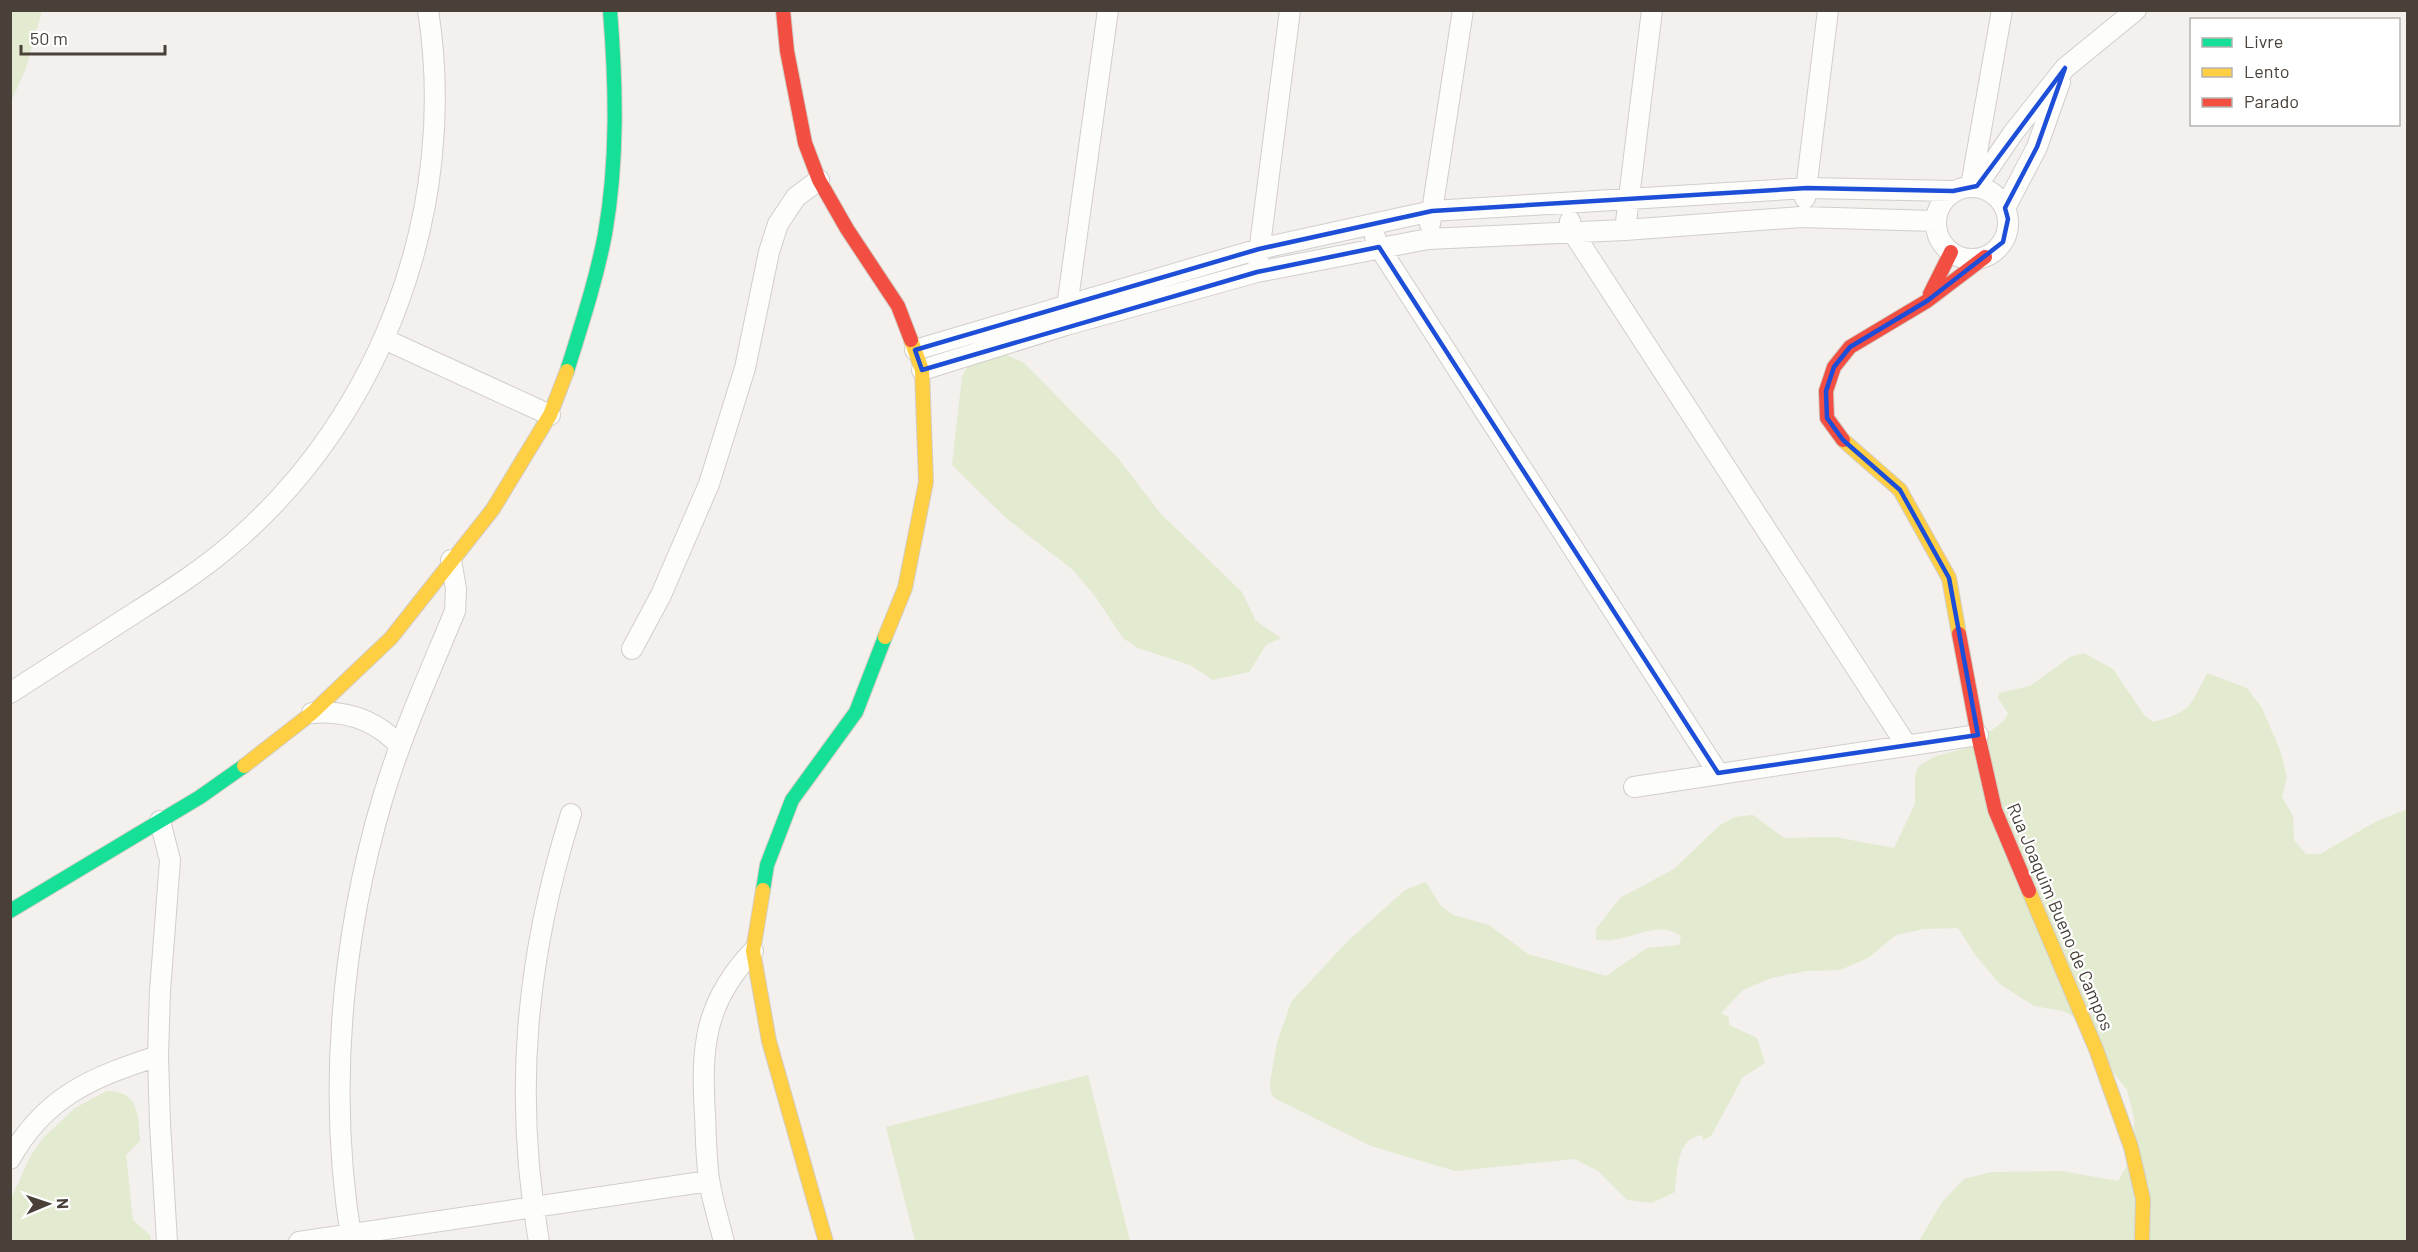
<svg xmlns="http://www.w3.org/2000/svg" width="2418" height="1252" font-family="Barlow,sans-serif">
<style>
.green{fill:#e2eacf}
.lines{fill:none;stroke-linecap:round;stroke-linejoin:round}
.street-casing{stroke:#d1cecb;stroke-width:22}
.fast-casing{stroke:#d2ccc4;stroke-width:16}
.slow-casing{stroke:#d2ccc4;stroke-width:16}
.jam-casing{stroke:#d2ccc4;stroke-width:16}
.street{stroke:#fdfdfc;stroke-width:20}
.fast{stroke:#16e098;stroke-width:14}
.slow{stroke:#ffcf43;stroke-width:14}
.jam{stroke:#f24e42;stroke-width:14}
.marked{fill:none;stroke:#1d4ed8;stroke-width:4.5;stroke-linejoin:round}
.labels{text-anchor:middle;stroke-width:4.5;stroke-linejoin:round;paint-order:stroke}
.street-label{font-size:18px;fill:#494139;stroke:#fff}
</style>
<rect width="100%" height="100%" fill="#f3f0ed"/>
<!-- green -->
<path class="green" d="M 11,10 L 42,11 L 26,68 L 11,102 Z
M 982,344 L 1024,363 L 1117,457 L 1161,514 L 1242,592 L 1256,621 L 1281,638 L 1266,645 L 1249,672 L 1213,680 L 1190,665 L 1138,648 L 1123,638 L 1095,596 L 1072,569 L 1006,518 L 952,465 L 962,376 Z
M 2084,653 L 2113,669 L 2144,715 L 2153,722 C 2191,712 2190,707 2207,673 L 2247,688 L 2262,708 L 2280,750 L 2287,777 L 2282,797 L 2293,816 L 2294,840 L 2306,854 L 2320,854 L 2377,821 L 2407,809 L 2407,1241 L 1919,1241 L 1942,1202 L 1964,1179 L 1992,1172 L 2061,1171 L 2118,1181 L 2135,1152 L 2134,1118 L 2127,1090 L 2104,1061 L 2092,1027 L 2063,1011 L 2034,1006 L 2000,984 L 1976,956 L 1958,928 L 1924,929 L 1896,935 L 1868,958 L 1840,970 L 1806,971 L 1771,978 L 1743,990 L 1721,1013 L 1729,1018 L 1729,1025 L 1757,1038 L 1765,1063 L 1743,1077 L 1711,1136 L 1703,1140 L 1702,1135 C 1676,1138 1677,1172 1675,1192 L 1652,1203 L 1627,1200 L 1598,1171 L 1575,1159 L 1455,1171 L 1371,1146 L 1276,1099 L 1271,1094 L 1270,1082 L 1277,1043 L 1291,1002 L 1347,942 L 1405,890 L 1426,882 L 1440,905 L 1453,915 L 1489,925 L 1528,954 L 1606,976 L 1647,948 L 1679,945 L 1681,936 C 1653,917 1625,947 1596,939 L 1596,929 L 1620,898 L 1674,869 L 1720,825 L 1735,817 L 1753,815 L 1784,838 L 1835,837 L 1894,848 L 1915,804 L 1915,775 L 1919,766 L 1936,756 L 1967,748 L 2004,721 L 2008,713 L 1998,698 L 1999,693 L 2030,686 L 2070,657 Z
M 1088,1075 L 1130,1241 L 915,1241 L 886,1127 Z
M 107,1091 C 140,1091 138,1116 140,1141 L 126,1155 L 133,1220 L 150,1235 L 151,1241 L 11,1241 L 11,1199 L 30,1157 L 43,1138 L 75,1108 Z"/>
<g class="lines">
<!-- street casing -->
<g class="street-casing">
<path id="street" d="M 1971,186 L 2002,10
M 1977,186 L 2013,133 L 2065,68 L 2136,10
M1936 223a36 36 0 1 1 72 0a36 36 0 1 1-72 0Z
M 1805,198 L 1828,10
M 2005,208 L 2037,147 L 2060,82
M 1570,221 L 1572,231 L 1907,746
M 1430,224 L 1463,10
M 1625,230 L 1652,10
M 1375,237 L 1379,247 L 1718,773
M 1258,261 L 1290,10
M 1066,314 L 1108,10
M 384,339 L 550,415
M 915,350 L 1259,249 L 1432,211 L 1807,188 L 1953,191
M 922,370 L 1066,325 L 1257,272 L 1428,239 L 1625,230 L 1801,217 L 1935,221
M 632,649 L 661,595 L 709,484 L 745,368 L 769,252 L 778,224 L 796,197 L 819,180
M 10,693 C 52,666 94,639 136,612 C 169,591 202,570 232,544 C 383,415 459,207 428,10
M 312,713 C 347,710 376,720 400,746
M 1634,787 L 1978,735
M 160,821 L 170,860 L 160,991 L 158,1056 L 160,1124 L 167,1242
M 10,1159 C 45,1096 93,1077 158,1056
M 299,1242 L 709,1181
M 352,1242 C 327,1096 341,938 383,797 C 402,733 430,672 455,611 L 456,589 L 451,560
M 539,1242 C 513,1094 526,957 571,814
M 724,1242 C 719,1221 712,1200 709,1179 C 706,1158 706,1137 705,1115 C 701,1047 704,1003 753,951"/>
</g>
<!-- fast casing -->
<g class="fast-casing">
<path id="fast" d="M 567,371 C 581,326 596,281 605,234 C 618,160 616,85 610,10
M 763,890 L 767,865 L 792,800 L 856,712 L 885,637
M 10,911 L 200,797 L 244,766"/>
</g>
<!-- slow casing -->
<g class="slow-casing">
<path id="slow" d="M 1843,440 L 1900,490 L 1949,578 L 1959,634
M 885,637 L 905,588 L 926,482 L 922,370 L 911,340
M 244,766 L 312,713 L 391,638 L 493,509 L 550,415 L 567,371
M 763,890 L 753,951 L 769,1041 L 826,1242
M 2029,891 L 2096,1049 L 2131,1147 L 2143,1199 L 2142,1242"/>
</g>
<!-- jam casing -->
<g class="jam-casing">
<path id="jam" d="M 783,10 L 787,51 L 805,143 L 819,180 L 847,229 L 898,306 L 911,340
M 1930,294 L 1951,252
M 1843,440 L 1827,418 L 1826,391 L 1834,367 L 1850,347 L 1927,301 L 1985,257
M 1959,634 L 1978,735 L 1995,810 L 2029,891"/>
</g>
<!-- street -->
<use href="#street" class="street"/>
<!-- fast -->
<use href="#fast" class="fast"/>
<!-- slow -->
<use href="#slow" class="slow"/>
<!-- jam -->
<use href="#jam" class="jam"/>
</g>
<!-- marked area -->
<path class="marked" d="M 2065,68 L 2037,147 L 2005,208 L 2008,219 L 2003,242 L 1927,301 L 1850,347 L 1834,367 L 1826,391 L 1827,418 L 1843,440 L 1900,490 L 1949,578 L 1978,735 L 1718,773 L 1379,247 L 1257,272 L 922,370 L 915,350 L 1259,249 L 1432,211 L 1807,188 L 1953,191 L 1977,186 Z"/>
<g class="labels">
<!-- street labels -->
<g class="street-label">
<text transform="translate(2060 917) rotate(67)" y="6">Rua Joaquim Bueno de Campos</text>
</g>
</g>
<!-- border -->
<rect width="2418" height="1252" fill="none" stroke="#494139" stroke-width="24"/>
<!-- legend -->
<rect x="2190" y="18" width="210" height="108" fill="#ffffff" stroke="#b6b3b0" stroke-width="1.5"/>
<rect x="2202" y="38" width="30" height="9" fill="#16e098" stroke="#b6b3b0" stroke-width="1.5"/>
<text x="2244" y="48" font-size="18" fill="#494139">Livre</text>
<rect x="2202" y="68" width="30" height="9" fill="#ffcf43" stroke="#b6b3b0" stroke-width="1.5"/>
<text x="2244" y="78" font-size="18" fill="#494139">Lento</text>
<rect x="2202" y="98" width="30" height="9" fill="#f24e42" stroke="#b6b3b0" stroke-width="1.5"/>
<text x="2244" y="108" font-size="18" fill="#494139">Parado</text>
<!-- north arrow -->
<g transform="translate(48 1204) rotate(88)" stroke="#ffffff" stroke-width="4.5" paint-order="stroke">
<path d="M0-4.5L10 22L0 15L-10 22Z" fill="#494139"/>
<text y="-9" font-size="16" font-weight="bold" text-anchor="middle" fill="#494139">N</text>
</g>
<!-- scale -->
<path d="M21 45v9h144v-9" fill="none" stroke="#494139" stroke-width="3"/>
<text x="30" y="45" font-size="18" fill="#494139" stroke="#ffffff" stroke-width="4.5" paint-order="stroke">50 m</text>
</svg>
